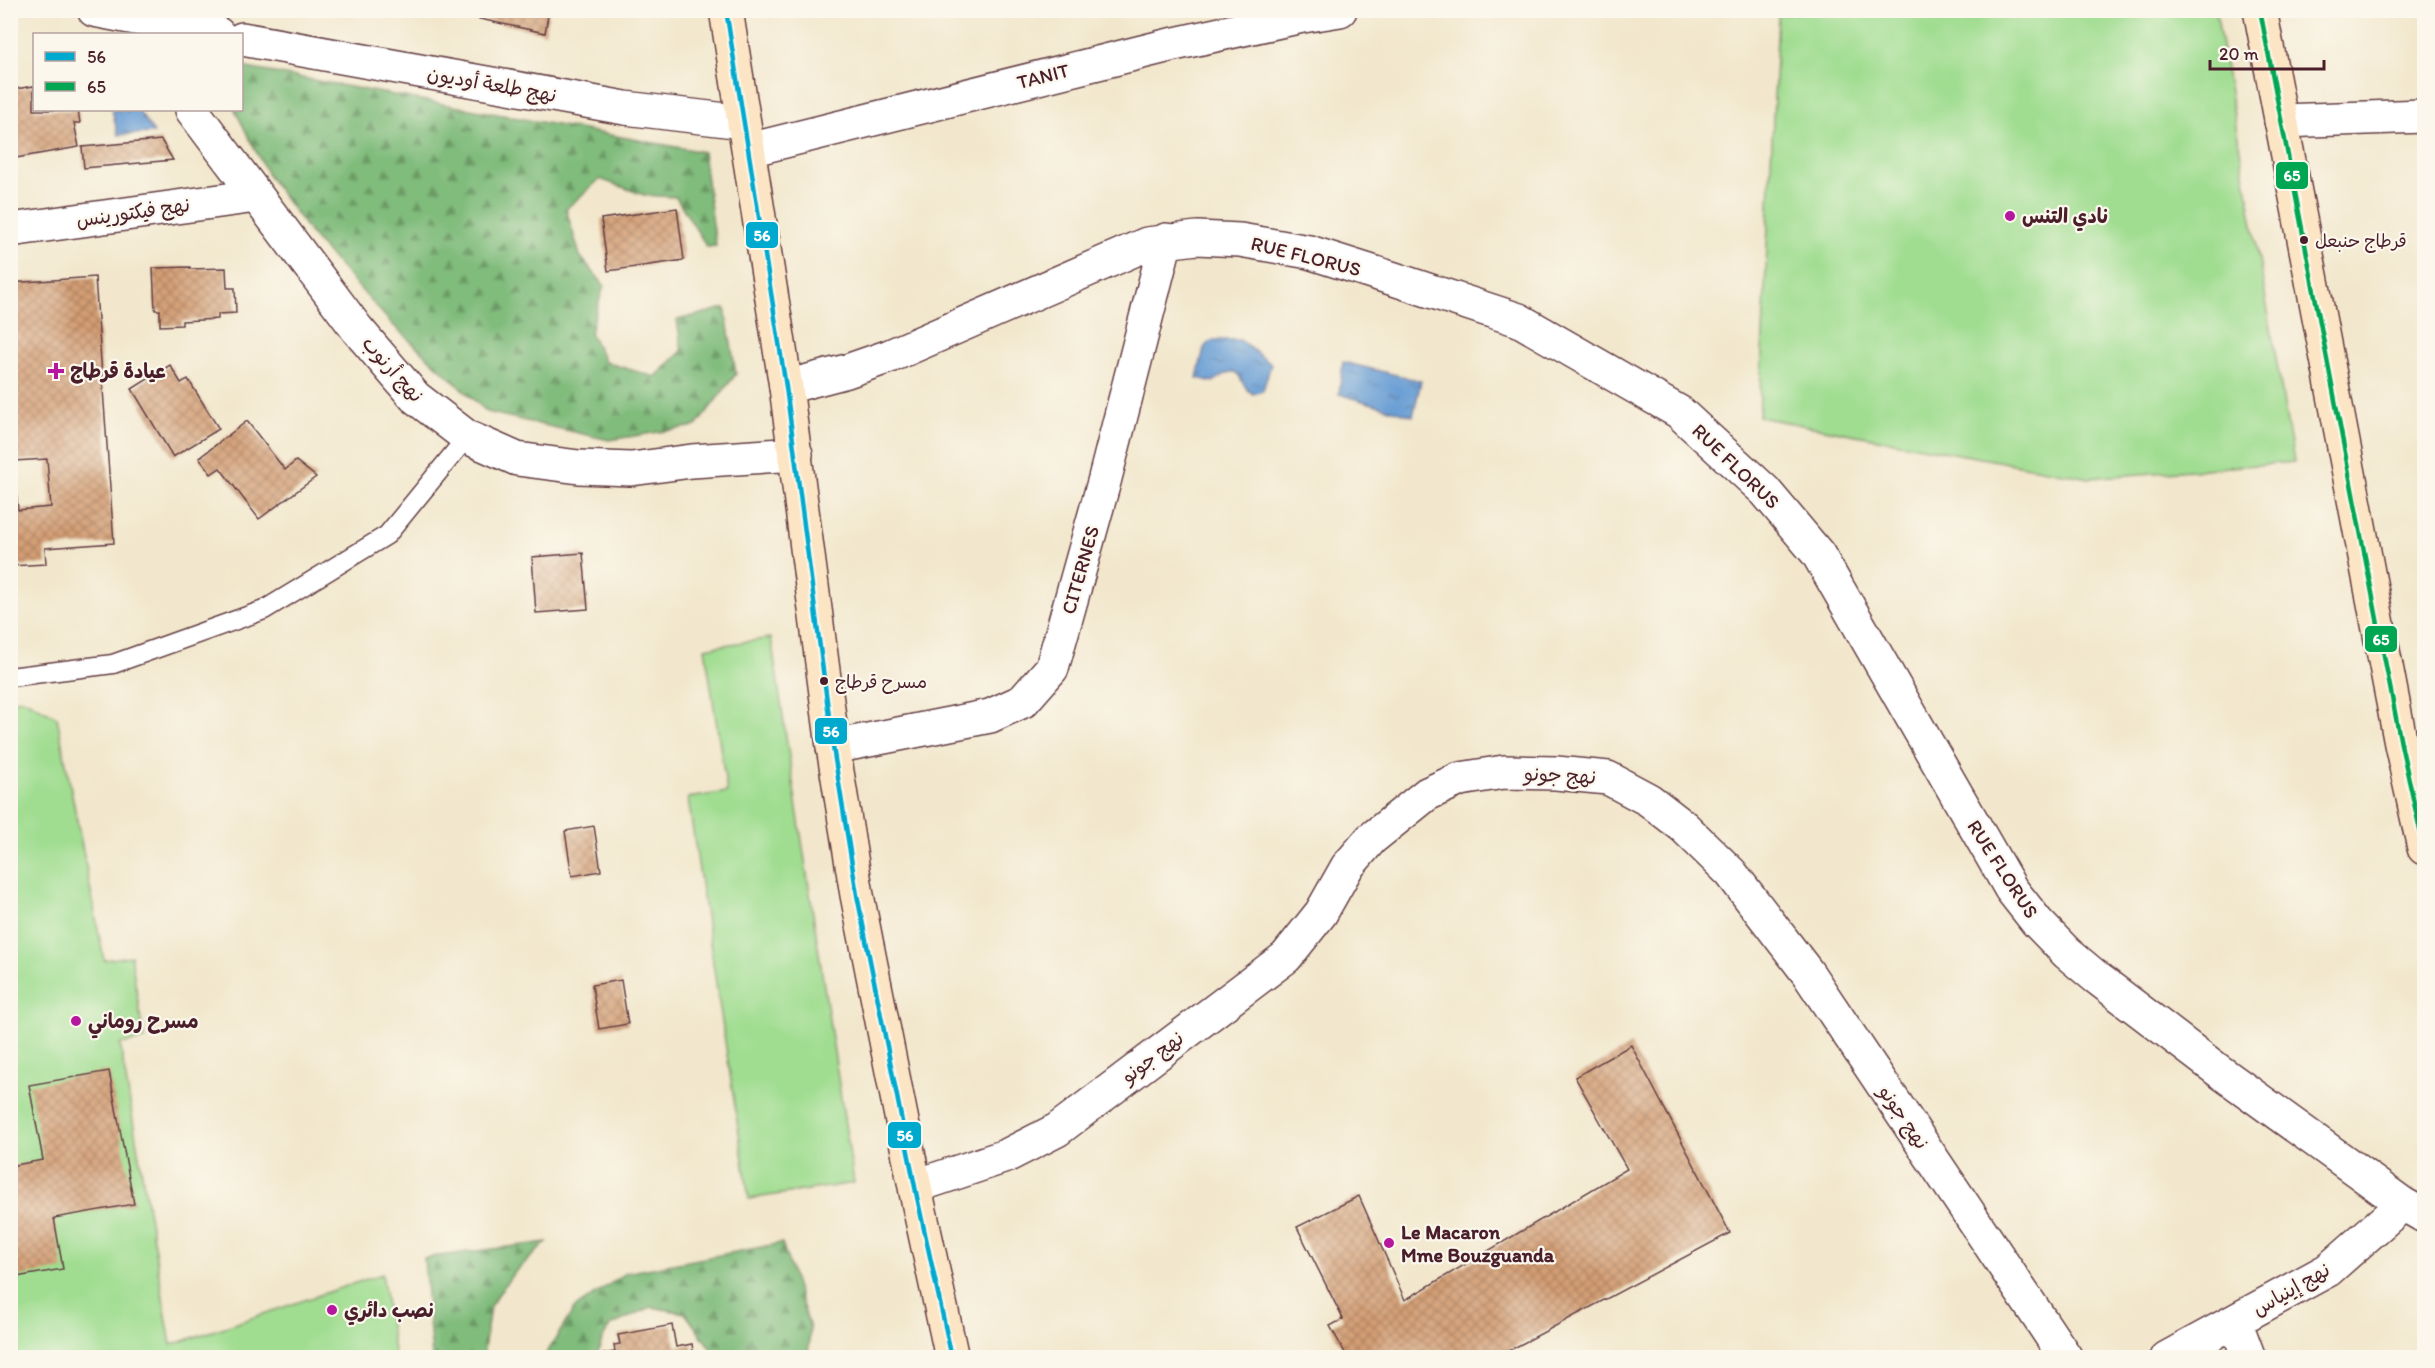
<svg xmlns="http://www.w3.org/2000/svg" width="2435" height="1368" font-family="Itim,'Playpen Sans Arabic',sans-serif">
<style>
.grass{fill:#a0dd91;stroke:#757e5e;stroke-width:1.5}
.forest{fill:url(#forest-firs);stroke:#656e53;stroke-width:1.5}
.water{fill:url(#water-ripples);stroke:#595e80;stroke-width:1.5}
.building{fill:url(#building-cross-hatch);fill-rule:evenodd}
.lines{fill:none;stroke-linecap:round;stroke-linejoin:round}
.lane-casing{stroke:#633d43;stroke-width:21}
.street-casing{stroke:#633d43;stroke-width:36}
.secondary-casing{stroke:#633d43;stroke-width:36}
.lane{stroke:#fff;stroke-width:18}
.street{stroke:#fff;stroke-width:33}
.secondary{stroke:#fce5c4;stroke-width:33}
.bus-1-casing{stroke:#fbf7ec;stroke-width:9}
.bus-2-casing{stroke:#fbf7ec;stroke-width:9}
.bus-1{stroke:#00a9ce;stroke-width:4.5}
.bus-2{stroke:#00a651;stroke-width:4.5}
.poi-dot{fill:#b5179e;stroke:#fbf7ec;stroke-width:2}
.bus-dot{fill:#4a1f2b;stroke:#fbf7ec;stroke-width:2}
.labels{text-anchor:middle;stroke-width:4.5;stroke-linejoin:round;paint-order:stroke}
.bus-label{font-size:18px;fill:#4a1f2b;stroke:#fbf7ec;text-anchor:start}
.street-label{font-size:20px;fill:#4a1f2b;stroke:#fbf7ec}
.poi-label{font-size:20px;font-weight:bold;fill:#4a1f2b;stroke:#fbf7ec;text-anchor:start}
.line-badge{stroke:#fbf7ec;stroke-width:2}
.badge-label{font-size:16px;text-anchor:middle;font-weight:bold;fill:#fff}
</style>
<defs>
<pattern id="forest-firs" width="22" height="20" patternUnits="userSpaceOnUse" patternTransform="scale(1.5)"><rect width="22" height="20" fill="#80bc7b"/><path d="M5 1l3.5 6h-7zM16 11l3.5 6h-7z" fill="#6b9865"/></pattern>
<pattern id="water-ripples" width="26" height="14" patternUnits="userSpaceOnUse" patternTransform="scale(1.5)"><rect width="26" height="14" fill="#689dd4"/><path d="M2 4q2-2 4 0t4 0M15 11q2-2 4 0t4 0" fill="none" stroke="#587fac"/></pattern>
<pattern id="building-cross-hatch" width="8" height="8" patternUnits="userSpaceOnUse" patternTransform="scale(1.5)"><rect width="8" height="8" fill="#d39e74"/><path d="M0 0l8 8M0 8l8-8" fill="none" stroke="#ad805f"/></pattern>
</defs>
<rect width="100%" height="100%" fill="#fbf7ec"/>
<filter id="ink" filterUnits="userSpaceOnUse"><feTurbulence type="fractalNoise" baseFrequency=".0167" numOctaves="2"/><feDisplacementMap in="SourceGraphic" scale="12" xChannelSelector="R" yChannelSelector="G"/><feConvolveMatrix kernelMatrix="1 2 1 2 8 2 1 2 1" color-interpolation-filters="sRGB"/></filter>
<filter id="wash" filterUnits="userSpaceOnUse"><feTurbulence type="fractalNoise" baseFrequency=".008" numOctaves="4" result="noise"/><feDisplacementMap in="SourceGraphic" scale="24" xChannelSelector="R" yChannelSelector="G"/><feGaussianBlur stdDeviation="1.35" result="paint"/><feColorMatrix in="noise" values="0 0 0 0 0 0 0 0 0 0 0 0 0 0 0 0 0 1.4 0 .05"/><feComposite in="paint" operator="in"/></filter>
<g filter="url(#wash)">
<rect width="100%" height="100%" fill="#f2e7cc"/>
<!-- grass -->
<path class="grass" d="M 1821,10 L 2216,11 L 2294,462 L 2089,478 L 1759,417 L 1778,15 Z
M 771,638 L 854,1183 L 749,1199 L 688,798 L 727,792 L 705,648 Z
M 23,699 L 57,717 L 104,960 L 131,956 L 144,1040 L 120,1044 L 171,1345 L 382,1274 L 395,1357 L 11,1358 L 10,701 Z"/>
<!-- forest -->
<path class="forest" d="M 242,67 L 703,152 L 716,246 L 707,247 L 676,197 L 644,195 L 600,179 L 566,209 L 580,256 L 604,285 L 590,332 L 605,362 L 655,377 L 682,351 L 677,320 L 725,308 L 736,374 L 696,426 L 609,440 L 487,412 L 393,325 L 315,239 L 269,177 L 235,110 L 242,110 Z
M 547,1242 L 512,1275 L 490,1306 L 483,1357 L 432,1357 L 424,1258 Z
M 782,1243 L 810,1328 L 808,1357 L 717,1357 L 685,1313 L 651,1307 L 610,1326 L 602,1340 L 597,1355 L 545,1356 L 574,1309 L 626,1273 Z"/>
<!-- water -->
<path class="water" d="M 112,110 L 138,110 L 154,133 L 118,135 Z
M 1213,340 L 1240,340 L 1271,364 L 1263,391 L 1253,394 C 1234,382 1246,358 1213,382 L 1197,378 L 1204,348 Z
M 1343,362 L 1421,381 L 1413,416 L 1339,394 Z"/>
<g id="blocks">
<!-- building -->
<path class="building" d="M 438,10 L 549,10 L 545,33 Z
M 34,86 L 34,110 L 78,110 L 80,123 L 74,123 L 79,147 L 10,159 L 10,90 Z
M 161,140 L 173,160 L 84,168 L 82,147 Z
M 677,208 L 684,260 L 608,271 L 601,219 Z
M 190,267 L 190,269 L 226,268 L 227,288 L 235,288 L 236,313 L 218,314 L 218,319 L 182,321 L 182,325 L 160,326 L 160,310 L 155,310 L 153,268 Z
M 95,277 L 114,543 L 45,548 L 46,564 L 10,566 L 10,283 ZM 47,459 L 51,507 L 18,510 L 14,461 Z
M 170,365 L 181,383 L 188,379 L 219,429 L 173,457 L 132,389 Z
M 247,421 L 285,470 L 296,461 L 316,477 L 259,519 L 220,468 L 211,474 L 199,458 Z
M 583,553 L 588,609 L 536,613 L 532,557 Z
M 594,826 L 601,871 L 572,876 L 565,831 Z
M 621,980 L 628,1024 L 599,1029 L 592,985 Z
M 1631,1045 L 1730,1233 L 1495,1358 L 1348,1358 L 1330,1326 L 1343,1319 L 1297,1227 L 1359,1196 L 1405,1300 L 1627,1169 L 1575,1077 Z
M 109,1071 L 134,1204 L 54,1218 L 63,1269 L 10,1278 L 10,1166 L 43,1160 L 29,1085 Z
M 672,1325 L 676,1347 L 692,1344 L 694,1358 L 603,1358 L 603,1354 L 615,1352 L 614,1345 L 620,1344 L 618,1335 Z"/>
</g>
</g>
<g filter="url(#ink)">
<use href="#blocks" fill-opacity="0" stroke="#633d43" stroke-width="1.5"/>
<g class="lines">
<!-- lane casing -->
<g class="lane-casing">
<path id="lane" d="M 10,677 L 113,664 L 264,610 L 387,535 L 467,437"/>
</g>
<!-- street casing -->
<g class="street-casing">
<path id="street" d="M 94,10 L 218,34
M 242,39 L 625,108 L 743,122
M 192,110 L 357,329 L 415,397 L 467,437 L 517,459 L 579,467 L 631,469 L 692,461 L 796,454
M 2281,121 L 2424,116
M 749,150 L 1170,45 L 1303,16 L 1340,10
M 10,230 L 256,196
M 786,387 L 847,371 L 890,356 L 1147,244 L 1197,238 L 1240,240 L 1309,252 L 1391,278 L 1519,320 L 1679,412 L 1765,491 L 1818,554 L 2011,889 L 2037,922 L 2067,953 L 2097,978 L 2219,1071 L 2403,1204 L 2424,1216
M 833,747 L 990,716 L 1023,701 L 1052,668 L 1104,482 L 1166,240
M 916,1186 L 1006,1156 L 1057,1130 L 1286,957 L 1321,913 L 1347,867 L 1371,839 L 1427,794 L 1460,779 L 1504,772 L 1556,773 L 1608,778 L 1649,800 L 1684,827 L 1731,873 L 1807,972 L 2066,1358
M 2235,1321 L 2249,1358
M 2167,1358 L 2328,1270 L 2403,1204"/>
</g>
<!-- secondary casing -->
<g class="secondary-casing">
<path id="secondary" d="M 726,10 L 786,387 L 833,747 L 857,895 L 917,1197 L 952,1358
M 2260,10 L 2401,744 L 2424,848"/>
</g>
<!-- lane -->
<use href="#lane" class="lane"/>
<!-- street -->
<use href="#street" class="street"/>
<!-- secondary -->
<use href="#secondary" class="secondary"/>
<!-- bus-1 casing -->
<g class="bus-1-casing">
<path id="bus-1" d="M 726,10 L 786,387 L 833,747 L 857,895 L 917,1197 L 952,1358"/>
</g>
<!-- bus-2 casing -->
<g class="bus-2-casing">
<path id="bus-2" d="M 2260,10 L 2401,744 L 2424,848"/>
</g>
<!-- bus-1 -->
<use href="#bus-1" class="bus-1"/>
<!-- bus-2 -->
<use href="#bus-2" class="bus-2"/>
</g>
</g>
<!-- markers -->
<g class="poi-dot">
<circle cx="2010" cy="216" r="6"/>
<path d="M53 362h6v6h6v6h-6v6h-6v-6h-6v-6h6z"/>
<circle cx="76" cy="1021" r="6"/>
<circle cx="1389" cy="1243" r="6"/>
<circle cx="332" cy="1310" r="6"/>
</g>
<g class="bus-dot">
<circle cx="2304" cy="240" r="5"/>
<circle cx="824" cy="681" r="5"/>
</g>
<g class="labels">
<!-- bus labels -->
<g class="bus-label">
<text x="2315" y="247">قرطاج حنبعل</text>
<text x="835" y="688">مسرح قرطاج</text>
</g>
<!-- street labels -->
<g class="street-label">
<text transform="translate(1043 76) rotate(-14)" y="7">TANIT</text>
<text transform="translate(492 84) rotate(10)" y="7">نهج طلعة أوديون</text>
<text transform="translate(133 212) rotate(-8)" y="7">نهج فيكتورينس</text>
<text transform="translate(1306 256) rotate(14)" y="7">RUE FLORUS</text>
<text transform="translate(393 369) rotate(48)" y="7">نهج أرنوب</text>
<text transform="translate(1736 466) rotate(44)" y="7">RUE FLORUS</text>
<text transform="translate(1080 570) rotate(-74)" y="7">CITERNES</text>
<text transform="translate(1560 775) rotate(3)" y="7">نهج جونو</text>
<text transform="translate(2003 869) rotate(57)" y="7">RUE FLORUS</text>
<text transform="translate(1152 1057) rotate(-37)" y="7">نهج جونو</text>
<text transform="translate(1904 1117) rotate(56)" y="7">نهج جونو</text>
<text transform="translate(2291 1289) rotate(-30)" y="7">نهج إينياس</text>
</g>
<!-- poi labels -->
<g class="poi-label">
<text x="2022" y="223">نادي التنس</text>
<text x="70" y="378">عيادة قرطاج</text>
<text x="88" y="1028">مسرح روماني</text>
<text x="1401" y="1239">Le Macaron<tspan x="1401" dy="23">Mme Bouzguanda</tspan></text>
<text x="344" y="1317">نصب دائري</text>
</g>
</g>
<g class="line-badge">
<rect x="2275" y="161" width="34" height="29" rx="6" fill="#00a651"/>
<rect x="745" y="221" width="34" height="28" rx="6" fill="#00a9ce"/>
<rect x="2364" y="625" width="34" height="28" rx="6" fill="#00a651"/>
<rect x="814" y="717" width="34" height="28" rx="6" fill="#00a9ce"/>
<rect x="887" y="1121" width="35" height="28" rx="6" fill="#00a9ce"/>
</g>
<g class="badge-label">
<text x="2292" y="181">65</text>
<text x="762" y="241">56</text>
<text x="2381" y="645">65</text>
<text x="831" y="737">56</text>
<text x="905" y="1141">56</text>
</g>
<!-- margin -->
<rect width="2435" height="1368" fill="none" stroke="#fbf7ec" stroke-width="36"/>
<!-- legend -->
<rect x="33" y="33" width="210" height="78" fill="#fbf7ec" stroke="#b4a19f" stroke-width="1.5"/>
<rect x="45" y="52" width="30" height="9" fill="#00a9ce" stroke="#b4a19f" stroke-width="1.5"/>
<text x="87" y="63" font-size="18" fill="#4a1f2b">56</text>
<rect x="45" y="82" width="30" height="9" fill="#00a651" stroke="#b4a19f" stroke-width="1.5"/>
<text x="87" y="93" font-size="18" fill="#4a1f2b">65</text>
<!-- scale -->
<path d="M2210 60v9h114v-9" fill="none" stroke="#4a1f2b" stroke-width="3"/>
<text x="2219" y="60" font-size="18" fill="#4a1f2b" stroke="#fbf7ec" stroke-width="4.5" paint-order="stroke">20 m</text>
</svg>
